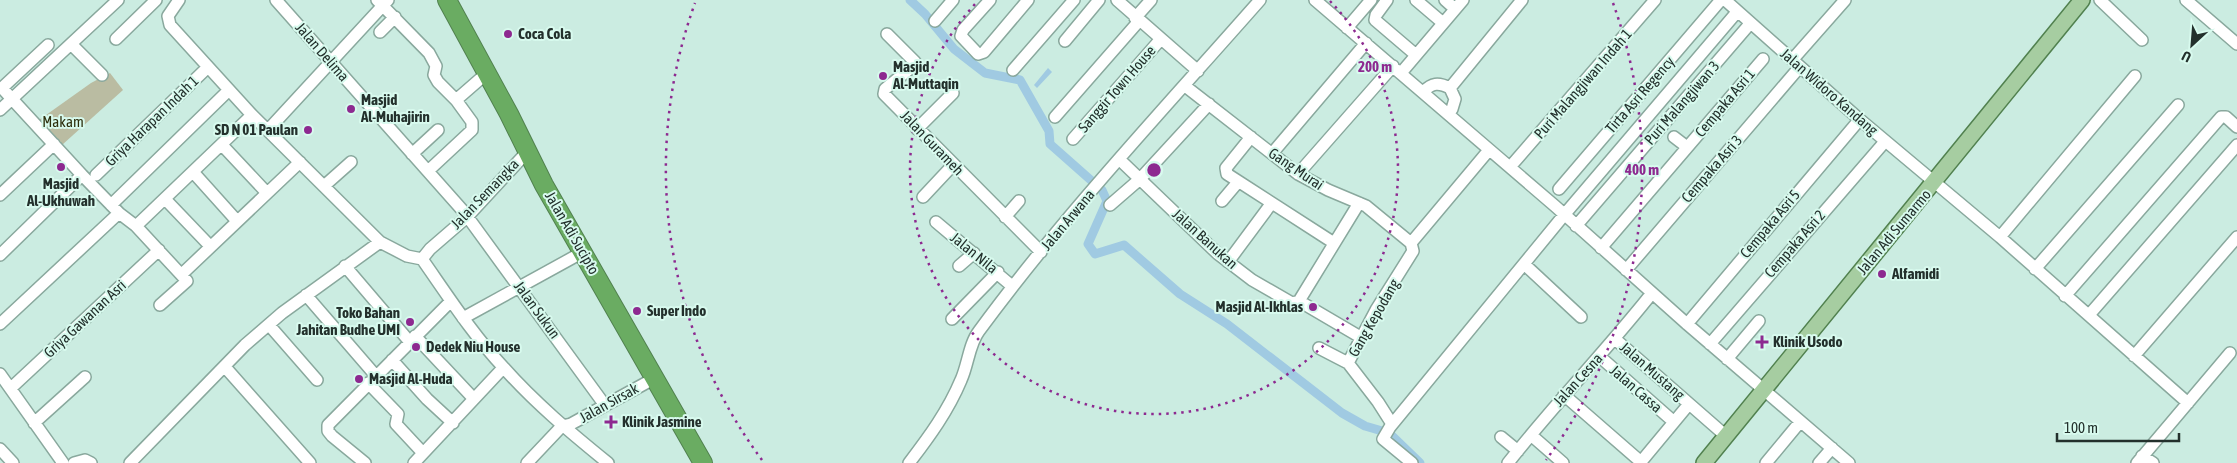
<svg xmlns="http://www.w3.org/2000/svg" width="2237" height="463" font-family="'Asap Condensed',sans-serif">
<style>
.green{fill:#babca2}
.water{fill:#a0cae2}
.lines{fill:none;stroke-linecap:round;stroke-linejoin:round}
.canal{stroke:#a0cae2;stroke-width:9}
.minor-casing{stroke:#89a89d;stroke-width:14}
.major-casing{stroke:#51814f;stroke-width:18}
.highway-casing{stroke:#51814f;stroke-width:20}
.minor{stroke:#fff;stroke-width:11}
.major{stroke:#a6cda1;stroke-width:15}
.highway{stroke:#6aac62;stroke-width:18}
.ring{fill:none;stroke:#8d2990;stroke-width:2.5;stroke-dasharray:2.5 5}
.poi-dot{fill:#8d2990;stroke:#d8faee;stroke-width:2}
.labels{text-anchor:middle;stroke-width:4;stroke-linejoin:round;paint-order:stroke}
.poi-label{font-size:15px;font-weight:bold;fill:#23302c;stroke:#d8faee;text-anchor:start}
.street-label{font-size:15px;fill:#23302c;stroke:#d8faee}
.park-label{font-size:15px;fill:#2e2f0d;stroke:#d8faee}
.centre{fill:#8d2990;stroke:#d8faee;stroke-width:2.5}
.ring-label{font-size:15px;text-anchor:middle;font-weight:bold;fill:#8d2990;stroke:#d8faee;stroke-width:4;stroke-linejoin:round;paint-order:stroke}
</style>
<rect width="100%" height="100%" fill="#cbece1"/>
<!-- green -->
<path class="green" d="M 110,73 L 123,90 L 62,145 L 39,120 L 91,83 Z"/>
<!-- water -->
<path class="water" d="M 1048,68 L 1052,72 L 1037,88 L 1034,85 Z"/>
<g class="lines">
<!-- canal -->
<path class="canal" d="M 910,0 L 925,14 L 954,49 L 985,73 L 1020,80 L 1049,131 L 1050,144 L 1102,190 L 1107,201 L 1088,244 L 1095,254 L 1124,245 L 1180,294 L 1227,324 L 1342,413 L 1365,426 L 1389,433 L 1420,463"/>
<!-- minor casing -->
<g class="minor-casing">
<path id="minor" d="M 179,0 L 168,16 L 170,25 L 252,115 L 380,242 L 407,256 L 422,259 C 448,296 473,335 504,368 C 535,403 571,433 608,463
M 276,0 L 464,212 L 604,404
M 377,0 L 429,53 L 436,66 L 434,75 L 438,82 L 456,100
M 990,0 L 963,30 L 961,36 L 978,54 L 984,52 L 1028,0
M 1117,0 L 1198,71
M 1315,0 L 1555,206 L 1687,324 L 1849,463
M 1387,0 L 1376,15 L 1375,20 L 1416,55
M 1416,0 L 1443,23
M 1445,0 L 1455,9
M 1725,0 L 1858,118 L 2000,237 L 2188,403
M 2100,0 L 2142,40
M 2186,0 L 2237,44
M 1135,18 L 1151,0
M 935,21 L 953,0
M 1347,28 L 1371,0
M 380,32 L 395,17
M 887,34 L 915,62 L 912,67 L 885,89 L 884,94 L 1041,252
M 116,39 L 156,0
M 1065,41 L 1099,0
M 71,44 L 102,75
M 1793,59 L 1845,0
M 1013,70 L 1074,0
M 1401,73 L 1463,0
M 1185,86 L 1298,174 L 1328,190 L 1366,206 L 1411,243
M 1450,88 L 1522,0
M 1423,92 C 1432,83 1438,82 1450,88 L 1455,99 L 1452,109 L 1449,113
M 12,99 L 82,175 L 119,213 L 136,226 L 187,281 L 160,305
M 12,99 L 2,88 L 48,45
M 0,110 L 118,0
M 1055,117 L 1139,21
M 917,129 L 953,93
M 268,130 L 388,0
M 1251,137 L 1226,168 L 1227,174 L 1334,243
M 1674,137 L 1687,147
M 1073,139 L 1160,40
M 222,145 L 267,193
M 1275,150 L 1366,43
M 412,154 L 438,130
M 1120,160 L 1218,254 L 1252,280 L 1292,303 L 1299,301
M 1510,167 L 1655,0
M 428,171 L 472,130 L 472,122 L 456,100 L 487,73
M 193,172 L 237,221
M 1298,174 L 1393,66
M 96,175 L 208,67
M 324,186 L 351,162
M 1559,189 L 1720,1
M 0,195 L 54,144
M 923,197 L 953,165
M 165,199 L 210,246
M 1222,201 L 1238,182
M 111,205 L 229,90
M 1110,205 L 1140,179 L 1209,104
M 1005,217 L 1019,201
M 936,222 L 1012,286
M 136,226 L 252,115
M 1576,226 L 1748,26
M 2000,237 L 2135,76
M 1411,243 L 1489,150
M 1601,248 L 1763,59
M 0,255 L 82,175
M 422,259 L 430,249 L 467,217 L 528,151
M 1228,262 L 1271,204
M 1524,264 L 1581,317
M 345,266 L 409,341
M 959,266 L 974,253
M 2035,269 L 2178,105
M 1626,270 L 1798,69
M 182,274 L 300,162
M 306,295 L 376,376
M 2065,296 L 2221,117 L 2226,117 L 2237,127
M 1299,301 L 1359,203
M 1299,301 L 1362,338
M 2089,315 L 2237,145
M 463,318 L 583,252
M 952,319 L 998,272
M 0,324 L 119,213
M 1687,324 L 1855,125
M 269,325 L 317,380
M 415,336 L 474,399
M 1615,339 L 1726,436
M 1710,344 L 1882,145
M 1319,348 L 1348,363 L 1376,310 L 1413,251 L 1411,243
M 1599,356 L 1674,422
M 2134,356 L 2237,237
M 1727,359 L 1759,321
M 392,360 L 427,399 L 453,423
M 1348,363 L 1378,402 L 1392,424
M 225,367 L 310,463
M 0,374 L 63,463
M 368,383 L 398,414 L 396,424 L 423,453
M 11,388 L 159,250
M 1564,395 L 1641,462
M 34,423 L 85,377
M 562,426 L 571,424 L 655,378
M 1531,435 L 1563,463
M 1501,437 L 1518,451
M 0,449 L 13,463
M 2142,456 L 2153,463
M 74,463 L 85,460 L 91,463
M 130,463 L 245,345 L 282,313 L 380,242
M 365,463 L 332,436 L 328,431 L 328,425 L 451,301
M 414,463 L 503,368
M 527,463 L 562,426
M 909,463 C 929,437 948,411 961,380 C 968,365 969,344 979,331 C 1065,214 1165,108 1260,0
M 1412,463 L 1383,439 L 1390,427 L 1564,215 L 1737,12
M 1508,463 C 1553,406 1603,354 1648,298
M 1640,463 L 1689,404
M 1766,463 L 1800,422
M 1819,463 L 1832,448
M 2137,463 L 2230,353"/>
</g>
<!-- major casing -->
<g class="major-casing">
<path id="major" d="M 1704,463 L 2082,0"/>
</g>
<!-- highway casing -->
<g class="highway-casing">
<path id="highway" d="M 447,0 L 509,114 L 544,185 L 703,463"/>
</g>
<!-- minor -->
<use href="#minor" class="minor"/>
<!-- major -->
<use href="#major" class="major"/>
<!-- highway -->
<use href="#highway" class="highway"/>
</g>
<!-- distance rings -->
<g class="ring">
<path d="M1330 1A244 244 0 1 1 978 1"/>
<path d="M762 460A488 488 0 0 1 695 3M1613 3A488 488 0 0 1 1546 460"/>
</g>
<!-- markers -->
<g class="poi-dot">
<circle cx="508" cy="34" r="5"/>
<circle cx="883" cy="76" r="5"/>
<circle cx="351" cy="109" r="5"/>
<circle cx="308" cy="130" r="5"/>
<circle cx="61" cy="167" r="5"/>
<circle cx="1882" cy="274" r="5"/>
<circle cx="1313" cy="307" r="5"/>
<circle cx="637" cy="311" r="5"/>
<circle cx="410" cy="322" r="5"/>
<path d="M1759.5 334.5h5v5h5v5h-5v5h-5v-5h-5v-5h5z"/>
<circle cx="416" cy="347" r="5"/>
<circle cx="359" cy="379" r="5"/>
<path d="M608.5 414.5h5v5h5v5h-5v5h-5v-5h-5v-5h5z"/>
</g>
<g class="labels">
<!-- poi labels -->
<g class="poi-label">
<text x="518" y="39">Coca Cola</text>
<text x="893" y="72">Masjid<tspan x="893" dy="17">Al-Muttaqin</tspan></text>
<text x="361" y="105">Masjid<tspan x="361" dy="17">Al-Muhajirin</tspan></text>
<text x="298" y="135" text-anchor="end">SD N 01 Paulan</text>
<text x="61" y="189" text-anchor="middle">Masjid<tspan x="61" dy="17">Al-Ukhuwah</tspan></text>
<text x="1892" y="279">Alfamidi</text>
<text x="1303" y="312" text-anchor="end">Masjid Al-Ikhlas</text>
<text x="647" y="316">Super Indo</text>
<text x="400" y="318" text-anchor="end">Toko Bahan<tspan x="400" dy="17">Jahitan Budhe UMI</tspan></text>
<text x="1773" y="347">Klinik Usodo</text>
<text x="426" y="352">Dedek Niu House</text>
<text x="369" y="384">Masjid Al-Huda</text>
<text x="622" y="427">Klinik Jasmine</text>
</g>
<!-- street labels -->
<g class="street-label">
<text transform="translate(322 52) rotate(49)" y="5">Jalan Delima</text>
<text transform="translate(1583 84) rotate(-49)" y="5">Puri Malangjiwan Indah 1</text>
<text transform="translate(1117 89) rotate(-49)" y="5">Sanggir Town House</text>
<text transform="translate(1829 92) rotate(41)" y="5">Jalan Widoro Kandang</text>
<text transform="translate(1640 95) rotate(-49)" y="5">Tirta Asri Regency</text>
<text transform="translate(1682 103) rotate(-49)" y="5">Puri Malangjiwan 3</text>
<text transform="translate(1725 103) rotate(-50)" y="5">Cempaka Asri 1</text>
<text transform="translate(152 121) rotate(-44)" y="5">Griya Harapan Indah 1</text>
<text transform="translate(932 143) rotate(46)" y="5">Jalan Gurameh</text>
<text transform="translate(1296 169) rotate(34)" y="5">Gang Murai</text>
<text transform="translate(1712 169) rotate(-49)" y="5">Cempaka Asri 3</text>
<text transform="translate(485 194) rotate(-46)" y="5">Jalan Semangka</text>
<text transform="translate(1068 220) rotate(-50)" y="5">Jalan Arwana</text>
<text transform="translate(1770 224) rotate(-50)" y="5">Cempaka Asri 5</text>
<text transform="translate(1894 232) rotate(-50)" y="5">Jalan Adi Sumarmo</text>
<text transform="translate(572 233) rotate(60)" y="5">Jalan Adi Sucipto</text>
<text transform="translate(1205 239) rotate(42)" y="5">Jalan Banukan</text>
<text transform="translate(1795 244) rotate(-49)" y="5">Cempaka Asri 2</text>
<text transform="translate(974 253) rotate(39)" y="5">Jalan Nila</text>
<text transform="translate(537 310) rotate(54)" y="5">Jalan Sukun</text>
<text transform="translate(1374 318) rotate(-60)" y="5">Gang Kepodang</text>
<text transform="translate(85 319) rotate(-43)" y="5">Griya Gawanan Asri</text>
<text transform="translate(1652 371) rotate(41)" y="5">Jalan Mustang</text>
<text transform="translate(1578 380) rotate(-48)" y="5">Jalan Cesna</text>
<text transform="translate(1636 389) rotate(41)" y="5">Jalan Cassa</text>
<text transform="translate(609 403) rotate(-29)" y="5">Jalan Sirsak</text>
</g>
<!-- park labels -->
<g class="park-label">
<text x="63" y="127">Makam</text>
</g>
</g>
<circle cx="1154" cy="170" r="8" class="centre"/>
<g class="ring-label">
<text x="1375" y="72">200 m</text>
<text x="1642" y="175">400 m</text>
</g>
<!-- north arrow -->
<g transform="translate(2192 45) rotate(206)" stroke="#d8faee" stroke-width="4" paint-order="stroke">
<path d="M0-4L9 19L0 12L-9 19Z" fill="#23302c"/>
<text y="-8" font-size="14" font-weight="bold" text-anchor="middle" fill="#23302c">U</text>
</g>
<!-- scale -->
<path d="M2057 433v8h122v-8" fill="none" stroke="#23302c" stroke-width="2.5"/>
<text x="2064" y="433" font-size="15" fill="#23302c" stroke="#d8faee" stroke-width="4" paint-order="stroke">100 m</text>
</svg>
